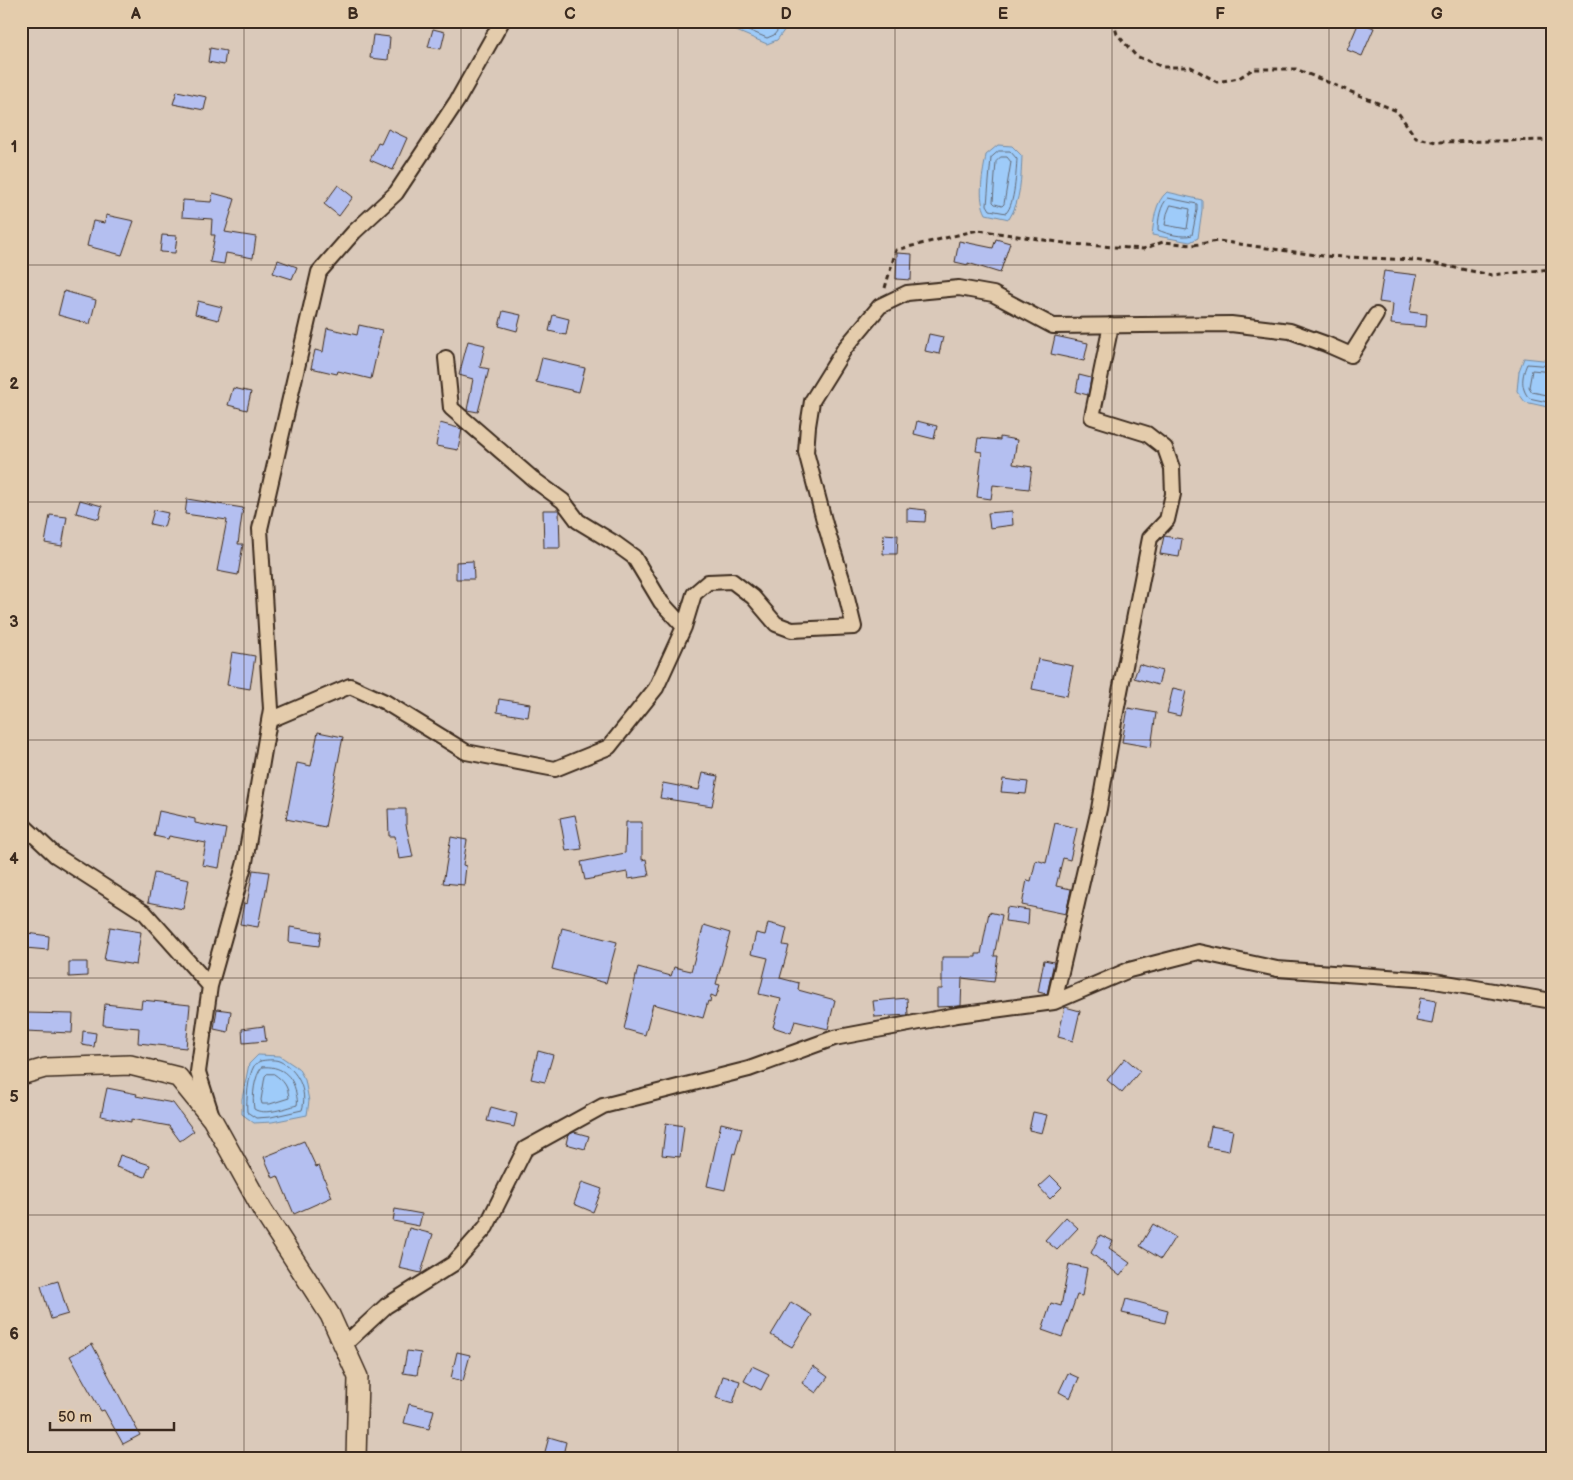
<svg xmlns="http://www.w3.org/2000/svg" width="1573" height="1480" font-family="'Balsamiq Sans',sans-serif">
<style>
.water{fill:#9ecbf9;stroke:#768ba1}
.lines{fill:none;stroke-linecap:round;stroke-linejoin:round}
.shore{stroke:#636a76;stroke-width:1}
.building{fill:#b4bff0;stroke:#3b2a1e}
.street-casing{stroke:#3b2a1e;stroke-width:18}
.secondary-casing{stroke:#3b2a1e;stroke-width:22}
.path{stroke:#3b2a1e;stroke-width:3;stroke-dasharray:5 4;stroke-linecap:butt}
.street{stroke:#e4ccac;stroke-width:14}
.secondary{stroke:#e4ccac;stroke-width:19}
.grid{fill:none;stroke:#3b2a1e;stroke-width:1;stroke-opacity:0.55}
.neatline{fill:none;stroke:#3b2a1e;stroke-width:2}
.grid-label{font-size:16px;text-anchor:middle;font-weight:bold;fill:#3b2a1e}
</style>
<rect width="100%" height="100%" fill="#dac9ba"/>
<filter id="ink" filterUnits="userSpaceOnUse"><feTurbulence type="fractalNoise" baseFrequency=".02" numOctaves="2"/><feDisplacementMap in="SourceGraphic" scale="10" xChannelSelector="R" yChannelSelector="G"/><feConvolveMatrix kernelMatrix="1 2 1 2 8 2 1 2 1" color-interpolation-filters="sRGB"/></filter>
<g filter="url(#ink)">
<!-- water -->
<path class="water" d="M 713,21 L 791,21 L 777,40 L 767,44 Z
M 998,145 L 1012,146 L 1022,156 C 1021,177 1021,201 1009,219 L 986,214 C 977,197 983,174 986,155 Z
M 1167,192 L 1202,200 L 1202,210 L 1198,238 L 1190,242 L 1152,235 C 1154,220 1155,202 1167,192 Z
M 1524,358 L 1552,361 L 1552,408 L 1525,402 L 1517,391 L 1519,371 Z
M 258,1055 L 280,1056 L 298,1068 L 305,1080 L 309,1101 L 307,1115 L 272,1122 L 254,1123 L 242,1114 L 242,1099 L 249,1064 Z"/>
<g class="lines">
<!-- shore -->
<path class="shore" d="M 727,21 L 767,38 L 774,35 L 785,21
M 999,151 L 1010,151 L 1017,159 C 1016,172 1015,204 1006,213 L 990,210 L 987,205 L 991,158 Z
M 1001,157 L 1007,157 L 1011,162 L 1004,204 L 1002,206 L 995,204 L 993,202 L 996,162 Z
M 1168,198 L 1197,204 L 1197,210 L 1192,235 C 1183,238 1167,234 1158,230 C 1158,220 1160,205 1168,198 Z
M 1171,205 L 1190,209 L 1187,229 L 1165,225 L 1167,214 Z
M 1552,366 L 1527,364 C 1522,375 1520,388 1529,398 L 1552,403
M 1552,372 L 1532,370 L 1529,387 L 1532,392 L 1552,396
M 260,1061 C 265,1060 274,1059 279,1061 C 298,1069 308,1092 302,1110 L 271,1117 L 256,1118 L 247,1112 C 246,1101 248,1076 254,1066 C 254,1066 259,1061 260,1061 Z
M 262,1067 C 280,1065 293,1075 296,1093 C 297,1098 298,1101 297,1105 C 286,1108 264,1116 254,1109 C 252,1097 254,1076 262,1067 Z
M 274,1074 C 284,1081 288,1086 289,1098 L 270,1104 L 262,1104 L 261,1100 L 265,1076 L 267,1074 Z"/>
</g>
<!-- building -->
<path class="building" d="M 1359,22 L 1374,28 L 1362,56 L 1347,50 Z
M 433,29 L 445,32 L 441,49 L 428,47 Z
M 373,35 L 390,37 L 388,60 L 370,58 Z
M 210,48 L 226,51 L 224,65 L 208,62 Z
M 177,91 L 207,97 L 204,110 L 173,104 Z
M 388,129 L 407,138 L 393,170 L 370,160 L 378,143 L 381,144 Z
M 338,185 L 353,197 L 339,216 L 324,204 Z
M 213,193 L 235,199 L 225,232 L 256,237 L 253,258 L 226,253 L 224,264 L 210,262 L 215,235 L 211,235 L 212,219 L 182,217 L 183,200 L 211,202 Z
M 106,215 L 134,221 L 122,255 L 87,246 L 93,221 L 105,223 Z
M 162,235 L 177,236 L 175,253 L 160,252 Z
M 996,239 L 1010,243 L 1000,273 L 968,263 L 968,265 L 955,262 L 959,241 L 993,248 Z
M 897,253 L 912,254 L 911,280 L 896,279 Z
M 278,260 L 297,267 L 292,279 L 273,273 Z
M 1384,271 L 1417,275 L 1410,312 L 1427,314 L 1426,327 L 1391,324 L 1393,304 L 1379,302 Z
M 64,291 L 96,300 L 90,324 L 58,315 Z
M 198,301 L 222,307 L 218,320 L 195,314 Z
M 503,311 L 521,315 L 517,331 L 499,326 Z
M 553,315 L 569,319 L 566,335 L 549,331 Z
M 359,325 L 382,330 L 371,379 L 338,371 L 337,374 L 311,368 L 315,350 L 323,352 L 327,328 L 357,335 Z
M 929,334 L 943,337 L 939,354 L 925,351 Z
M 1055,336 L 1088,343 L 1084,361 L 1051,354 Z
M 468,341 L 485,345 L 480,367 L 489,369 L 478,412 L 467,410 L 473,379 L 459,375 Z
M 542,358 L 585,368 L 579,392 L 536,382 Z
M 1079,375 L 1091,378 L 1088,395 L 1076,392 Z
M 233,388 L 251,392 L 247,410 L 228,405 Z
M 917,421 L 937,426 L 934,439 L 914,434 Z
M 440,423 L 462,429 L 458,450 L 436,446 Z
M 1000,437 L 1017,440 L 1013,464 L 1032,467 L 1029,489 L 993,485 L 991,499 L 977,497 L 982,452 L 976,451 L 978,438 L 1000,440 Z
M 187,499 L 243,508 L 238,544 L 243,544 L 238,575 L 217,571 L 227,520 L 185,514 Z
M 80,500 L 102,506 L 99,519 L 76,513 Z
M 907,508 L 926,510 L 925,522 L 907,521 Z
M 154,510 L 168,513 L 164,527 L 150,524 Z
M 543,510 L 559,510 L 560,548 L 544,548 Z
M 1012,511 L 1013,525 L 990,528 L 988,513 Z
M 50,515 L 67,517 L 62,546 L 45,543 Z
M 884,534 L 898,535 L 897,554 L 883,554 Z
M 1164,536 L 1182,539 L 1179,557 L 1160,554 Z
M 473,561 L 474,579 L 456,579 L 456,562 Z
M 232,652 L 255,656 L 250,689 L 227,685 Z
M 1038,659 L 1073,666 L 1067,696 L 1032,689 Z
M 1139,664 L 1162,671 L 1158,685 L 1134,678 Z
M 1173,688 L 1186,691 L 1180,716 L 1167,713 Z
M 499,699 L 530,704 L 528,717 L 497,712 Z
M 1128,708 L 1156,713 L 1151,747 L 1122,742 Z
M 318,732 L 343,737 L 325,827 L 286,819 L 297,763 L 311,766 Z
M 703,773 L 718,776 L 712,806 L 660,798 L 663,783 L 699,790 Z
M 1003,779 L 1028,782 L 1026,794 L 1001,792 Z
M 388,809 L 406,809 L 406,825 L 413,857 L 399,859 L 395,836 L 389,836 Z
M 159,811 L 195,819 L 195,823 L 226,829 L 219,868 L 202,865 L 206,843 L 169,836 L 168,839 L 154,836 Z
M 575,815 L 582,849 L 566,851 L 560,818 Z
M 626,822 L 642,822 L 642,860 L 646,859 L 649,876 L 628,879 L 627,872 L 585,880 L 581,862 L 625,853 Z
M 1055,823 L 1077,828 L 1070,860 L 1063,858 L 1056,886 L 1071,889 L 1066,914 L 1022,905 L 1027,880 L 1031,881 L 1036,860 L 1046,863 Z
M 451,837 L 467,840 L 463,865 L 466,866 L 464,885 L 443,883 Z
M 253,870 L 269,872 L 265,896 L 264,896 L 258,927 L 240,924 L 244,903 L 247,904 Z
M 154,873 L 189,880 L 183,909 L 148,902 Z
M 1007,907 L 1029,910 L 1028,924 L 1005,921 Z
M 989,912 L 1002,915 L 994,956 L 998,956 L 994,982 L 962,978 L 961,1006 L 937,1007 L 937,989 L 942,989 L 942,957 L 976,957 L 976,954 L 981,954 Z
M 768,923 L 787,928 L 783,945 L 789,946 L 780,978 L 799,983 L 798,990 L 835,1000 L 828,1029 L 795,1021 L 791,1033 L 773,1027 L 781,999 L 759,994 L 768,958 L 751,954 L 756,933 L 765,935 Z
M 704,925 L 730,933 L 716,984 L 720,985 L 716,997 L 711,995 L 710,1002 L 708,1001 L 703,1018 L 653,1004 L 645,1035 L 624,1029 L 638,967 L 671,976 L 674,967 L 691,971 Z
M 110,927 L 141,932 L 136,965 L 104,960 Z
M 290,927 L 321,932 L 319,946 L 289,942 Z
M 562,928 L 617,942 L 606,983 L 552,969 Z
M 27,933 L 49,936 L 48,950 L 25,948 Z
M 1044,960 L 1054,962 L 1047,994 L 1038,992 Z
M 69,962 L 87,962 L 87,976 L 69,977 Z
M 907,998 L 908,1015 L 875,1017 L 873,1001 Z
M 1420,998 L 1436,1001 L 1432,1024 L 1416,1021 Z
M 142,1000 L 190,1005 L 186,1048 L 138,1043 L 139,1028 L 103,1025 L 105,1004 L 141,1008 Z
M 1065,1007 L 1080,1011 L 1073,1041 L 1058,1037 Z
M 217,1009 L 231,1011 L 228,1032 L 214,1029 Z
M 26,1013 L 73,1014 L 72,1033 L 25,1031 Z
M 264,1026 L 266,1041 L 243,1043 L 242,1029 Z
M 83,1031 L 96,1033 L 94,1047 L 82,1045 Z
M 538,1051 L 553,1055 L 545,1082 L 531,1079 Z
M 1125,1058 L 1140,1071 L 1122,1093 L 1107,1080 Z
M 107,1088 L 137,1094 L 136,1096 L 173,1103 L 194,1131 L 180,1141 L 169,1126 L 131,1119 L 131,1122 L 101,1116 Z
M 491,1107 L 517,1114 L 514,1127 L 487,1121 Z
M 1033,1112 L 1047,1115 L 1042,1133 L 1029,1130 Z
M 666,1123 L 684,1126 L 680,1157 L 662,1155 Z
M 721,1123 L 742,1128 L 735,1154 L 733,1153 L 725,1190 L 707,1186 Z
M 1211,1126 L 1233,1130 L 1229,1151 L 1207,1147 Z
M 574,1132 L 589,1136 L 585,1149 L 566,1144 L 568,1135 Z
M 304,1141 L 316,1167 L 319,1166 L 332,1197 L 294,1214 L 278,1176 L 273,1178 L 264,1157 Z
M 120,1155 L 150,1165 L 145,1177 L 116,1167 Z
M 1051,1176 L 1062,1187 L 1050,1199 L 1039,1187 Z
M 582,1182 L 602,1189 L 593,1212 L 574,1204 Z
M 395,1209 L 422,1214 L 419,1226 L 393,1221 Z
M 1066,1217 L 1078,1228 L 1057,1250 L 1045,1240 Z
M 1153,1224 L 1175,1237 L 1161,1259 L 1140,1246 Z
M 409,1228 L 433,1234 L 421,1273 L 399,1268 Z
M 1100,1235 L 1113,1241 L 1109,1248 L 1130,1263 L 1120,1276 L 1091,1253 Z
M 1069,1264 L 1087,1268 L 1082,1296 L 1077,1295 L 1062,1337 L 1042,1330 L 1051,1303 L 1061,1306 Z
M 58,1281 L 68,1314 L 51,1319 L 41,1286 Z
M 1126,1299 L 1168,1310 L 1165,1323 L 1122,1313 Z
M 791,1302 L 812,1315 L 792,1347 L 771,1335 Z
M 92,1344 L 140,1435 L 123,1444 L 104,1410 L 101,1411 L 85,1383 L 70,1356 Z
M 407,1351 L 421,1353 L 417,1375 L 403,1373 Z
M 457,1352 L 470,1355 L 463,1381 L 451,1378 Z
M 752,1366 L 769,1374 L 761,1390 L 744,1381 Z
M 813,1366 L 828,1377 L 816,1393 L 802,1383 Z
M 1068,1373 L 1079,1378 L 1070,1398 L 1059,1392 Z
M 723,1376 L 740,1381 L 733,1403 L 716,1398 Z
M 409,1404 L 434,1410 L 429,1429 L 404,1423 Z
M 549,1437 L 566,1442 L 562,1459 L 543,1459 Z"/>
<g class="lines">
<!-- street casing -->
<g class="street-casing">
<path id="street" d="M 446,358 L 451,408 L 533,479 L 563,501 L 578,521 L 616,544 L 634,557 L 661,602 L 684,627
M 270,720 L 350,686 L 385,702 L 466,752 L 555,769 L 609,747 L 656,688 L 684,627 L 694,594 L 708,582 L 732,581 L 753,597 L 776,624 L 792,630 L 854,627 L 843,582 L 825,524 L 806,452 L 808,426 L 812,401 L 845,348 L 880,306 L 907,293 L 959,288 L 993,294 L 1053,326 L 1231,324 L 1290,331 L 1326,344 L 1351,355 L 1376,315
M 21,823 L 55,855 L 145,913 L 210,986
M 1054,1002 L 1099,809 L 1114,722 L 1150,538 L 1167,520 L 1173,494 L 1172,468 L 1165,448 L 1147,434 L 1092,417 L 1111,325
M 211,1113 L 198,1072 L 210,986 L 245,862 L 271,709 L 260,529 L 319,272 L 354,232 L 396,193 L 457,101 L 502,21
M 344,1345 L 386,1306 L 453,1264 L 486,1227 L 525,1149 L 603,1106 L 749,1069 L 834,1038 L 957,1015 L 1054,1002 L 1129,970 L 1199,952 L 1277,969 L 1429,980 L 1552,1001"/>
</g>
<!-- secondary casing -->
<g class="secondary-casing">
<path id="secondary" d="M 21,1075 L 45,1068 L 130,1065 L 178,1077 L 212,1119 L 263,1211 L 330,1315 L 358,1377 L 356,1459"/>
</g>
<!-- path -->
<path class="path" d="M 1113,21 L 1117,34 L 1136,56 L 1163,67 L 1191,67 L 1217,82 L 1239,78 L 1253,69 L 1296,69 L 1397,111 L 1416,138 L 1437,142 L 1552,140
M 1547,270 L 1552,193
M 885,288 L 896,250 L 978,230 L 1071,244 L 1143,249 L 1163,242 L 1193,245 L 1218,241 L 1323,256 L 1415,260 L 1492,275 L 1552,269"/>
<!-- street -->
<use href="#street" class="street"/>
<!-- secondary -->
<use href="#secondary" class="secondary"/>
</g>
</g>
<!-- grid -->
<path class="grid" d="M 244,21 L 244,1459M 461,21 L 461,1459M 678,21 L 678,1459M 895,21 L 895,1459M 1112,21 L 1112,1459M 1329,21 L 1329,1459M 21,265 L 1552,265M 21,502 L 1552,502M 21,740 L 1552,740M 21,978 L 1552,978M 21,1215 L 1552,1215"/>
<!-- margin -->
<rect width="1573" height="1480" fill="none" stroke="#e4ccac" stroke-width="55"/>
<!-- scale -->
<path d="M50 1422v8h124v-8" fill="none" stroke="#3b2a1e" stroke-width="2.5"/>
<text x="58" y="1422" font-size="15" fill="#3b2a1e" stroke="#e4ccac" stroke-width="4" paint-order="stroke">50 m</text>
<rect x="28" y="28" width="1518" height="1424" class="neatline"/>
<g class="grid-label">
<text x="136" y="19">A</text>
<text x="353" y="19">B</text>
<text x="570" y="19">C</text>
<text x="786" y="19">D</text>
<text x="1003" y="19">E</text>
<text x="1220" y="19">F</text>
<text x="1437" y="19">G</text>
<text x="14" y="152">1</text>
<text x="14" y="389">2</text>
<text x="14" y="627">3</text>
<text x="14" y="864">4</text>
<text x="14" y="1102">5</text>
<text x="14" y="1339">6</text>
</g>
</svg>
